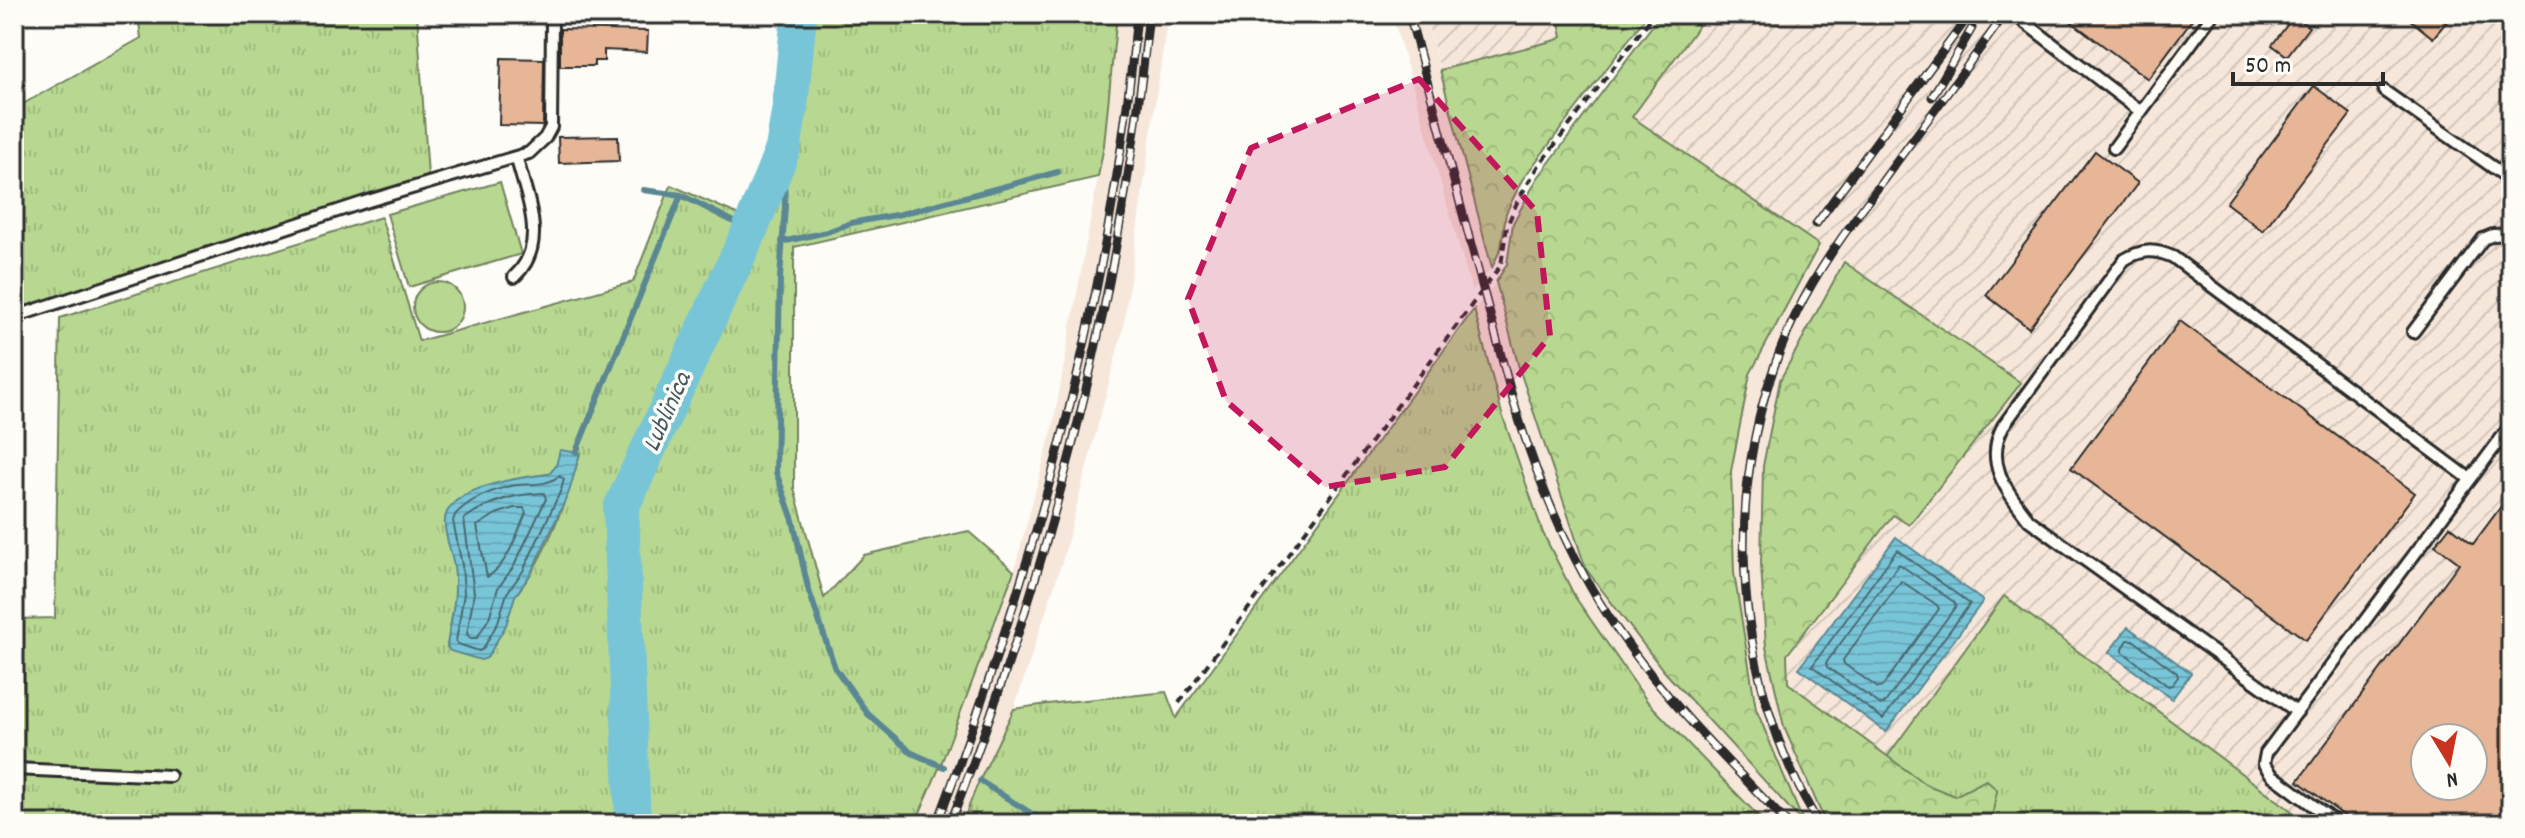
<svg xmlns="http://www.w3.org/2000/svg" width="2525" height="838" font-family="Dekko,sans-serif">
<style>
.built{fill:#f6e7da}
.industrial{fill:url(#industrial-furrows);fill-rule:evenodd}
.grass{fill:url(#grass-tufts);stroke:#72825e;stroke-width:2;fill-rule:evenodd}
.forest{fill:url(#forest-crowns);stroke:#72825e;stroke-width:2}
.pitch{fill:#b8d891;stroke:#72825e;stroke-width:2}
.water{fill:url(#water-rules);stroke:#5a8793;stroke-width:2}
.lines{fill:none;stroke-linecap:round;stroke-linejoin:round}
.shore{stroke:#4a6970;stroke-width:2}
.stream{stroke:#5a8793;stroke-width:6}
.river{stroke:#79c5d8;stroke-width:36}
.building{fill:#e6b697;stroke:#2b2b2b;stroke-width:2;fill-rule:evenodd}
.service-casing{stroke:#2b2b2b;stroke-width:16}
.path{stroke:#2b2b2b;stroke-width:4;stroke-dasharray:8 6;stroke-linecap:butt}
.service{stroke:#fdfcf7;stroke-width:10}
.rail-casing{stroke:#2b2b2b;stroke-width:9}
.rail{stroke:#fdfcf7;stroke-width:6;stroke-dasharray:18;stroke-linecap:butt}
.marked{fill:#c2185b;fill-opacity:0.2;stroke:#c2185b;stroke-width:6;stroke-dasharray:16 10;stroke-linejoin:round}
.labels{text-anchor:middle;stroke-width:7;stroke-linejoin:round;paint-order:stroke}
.water-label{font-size:26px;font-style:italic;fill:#42595f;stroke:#fdfcf7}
</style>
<defs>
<pattern id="industrial-furrows" width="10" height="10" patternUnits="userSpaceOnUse" patternTransform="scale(2)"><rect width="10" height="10" fill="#f6e7da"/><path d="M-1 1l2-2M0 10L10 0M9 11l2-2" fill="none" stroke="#d3c6bb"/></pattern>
<pattern id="grass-tufts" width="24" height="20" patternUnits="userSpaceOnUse" patternTransform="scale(2)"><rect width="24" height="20" fill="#b8d891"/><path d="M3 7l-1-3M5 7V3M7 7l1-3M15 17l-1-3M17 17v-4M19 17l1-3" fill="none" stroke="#9eba7d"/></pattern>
<pattern id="forest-crowns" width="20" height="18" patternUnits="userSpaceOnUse" patternTransform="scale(2)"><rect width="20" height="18" fill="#b8d891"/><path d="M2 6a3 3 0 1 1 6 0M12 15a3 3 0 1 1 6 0" fill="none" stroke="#9eba7d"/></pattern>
<pattern id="water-rules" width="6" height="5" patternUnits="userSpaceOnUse" patternTransform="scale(2)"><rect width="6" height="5" fill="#79c5d8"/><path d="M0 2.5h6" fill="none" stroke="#69a9ba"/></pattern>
</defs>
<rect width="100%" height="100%" fill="#fdfcf7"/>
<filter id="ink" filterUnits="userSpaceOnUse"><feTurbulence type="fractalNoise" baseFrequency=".0125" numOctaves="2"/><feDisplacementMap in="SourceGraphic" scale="16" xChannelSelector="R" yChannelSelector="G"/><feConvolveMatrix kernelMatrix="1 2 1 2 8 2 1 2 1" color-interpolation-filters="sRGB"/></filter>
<g filter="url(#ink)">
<!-- built -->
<path class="built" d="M 1117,14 L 1168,14 L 1123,329 L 1062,562 L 1014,709 L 976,788 L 962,824 L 915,824 L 943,759 L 1014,571 L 1053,426 L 1104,145 Z
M 1392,14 L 1425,14 L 1492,268 L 1472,291 Z
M 1819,245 L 1844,262 L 1780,380 L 1826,824 L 1766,824 L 1647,701 L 1575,597 L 1543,533 L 1501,414 L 1474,309 L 1496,282 L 1519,368 L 1586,569 L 1803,822 L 1756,709 L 1734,573 L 1731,471 L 1750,374 Z"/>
<!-- industrial -->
<path class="industrial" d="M 1425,14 L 1565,14 L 1559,22 L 1562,37 L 1556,40 L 1440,70 Z
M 1707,14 L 2511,14 L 2511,185 L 2503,196 L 2511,202 L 2511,824 L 2309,824 L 2005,597 L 1887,757 L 1788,683 L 1787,655 L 1894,514 L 1909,525 L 2020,383 L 1632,117 ZM 2425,738 L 2473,738 L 2473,786 L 2425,786 Z"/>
<!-- grass -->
<path class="grass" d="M 138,14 L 417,14 L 428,176 L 14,311 L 14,109 L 141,38 Z
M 800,14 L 1117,14 L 1104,145 L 1098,177 L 794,247 L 794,488 L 824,598 L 864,555 L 968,531 L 1014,571 L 943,759 L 915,824 L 14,824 L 14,619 L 55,618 L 60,318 L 381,217 L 419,341 L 633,282 L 671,185 L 748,219 L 793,96 ZM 580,453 C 569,494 544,562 516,594 C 499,613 468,630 447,646 L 456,593 L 455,503 C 490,483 508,479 549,474 L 556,467 Z
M 1474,309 L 1502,414 L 1543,533 L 1575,597 L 1647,701 L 1766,824 L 962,824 L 976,788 L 1014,709 C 1064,700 1115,698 1166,692 L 1176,718 Z
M 2004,596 L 2309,824 L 1987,824 L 1992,817 L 1955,797 L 1925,785 L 1887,757 Z"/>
<!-- forest -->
<path class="forest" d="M 1565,14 L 1648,14 L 1522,180 L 1506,213 L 1501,248 L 1492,268 L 1440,70 L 1556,40 L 1562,37 L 1559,22 Z
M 1661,14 L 1707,14 L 1632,117 L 1819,245 L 1750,374 L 1731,471 L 1734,573 L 1756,709 L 1804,824 L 1663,670 L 1586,569 L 1519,368 L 1496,282 L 1507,264 L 1513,223 L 1537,179 Z
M 1844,262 L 2021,383 L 1909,525 L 1893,515 L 1787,655 L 1788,683 L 1925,784 L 1955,796 L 1986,780 L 1997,790 L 1992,817 L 1987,824 L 1826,824 L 1784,727 L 1766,647 L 1761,564 L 1763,466 L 1780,380 Z"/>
<!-- pitch -->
<path class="pitch" d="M 500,182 L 521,254 L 409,287 L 387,214 Z
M413 307a25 25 0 1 1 50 0a25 25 0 1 1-50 0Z"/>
<!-- water -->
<path class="water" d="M 560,450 L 580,453 L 569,492 L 530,575 L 515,596 L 506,625 L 487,658 L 481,660 L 450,651 L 447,646 C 451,620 458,593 454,566 C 452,552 440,526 447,512 C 460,485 522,477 549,474 L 556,466 Z
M 1896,537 L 1983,601 L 1886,732 L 1799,668 Z
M 2128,627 L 2191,673 L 2172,699 L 2109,652 Z"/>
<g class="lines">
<!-- shore -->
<path class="shore" d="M 559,476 L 564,479 L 561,490 L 523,571 L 507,593 L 498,622 L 483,649 L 479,651 L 458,644 L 456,641 L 464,593 L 462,565 L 453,521 L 455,515 C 468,500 492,490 511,486 C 527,483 546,487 559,476 Z
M 544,493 L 546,499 L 514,566 L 498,588 L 489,618 L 477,638 L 470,638 L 467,634 L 474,593 L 464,519 C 488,501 515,494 544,493 Z
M 514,508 L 524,508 L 526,513 C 517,533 507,567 487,577 L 477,526 L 496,514 Z
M 1897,550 L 1970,604 L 1883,719 L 1812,666 Z
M 1899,564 L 1954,602 L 1956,606 L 1884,704 L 1881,705 L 1827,667 L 1826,663 Z
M 1901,581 L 1937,605 L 1939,609 L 1882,687 L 1878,688 L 1844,664 L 1843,660 Z
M 2128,640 L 2133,640 L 2177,673 L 2178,677 L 2172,685 L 2168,686 L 2123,652 L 2123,648 Z"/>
<!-- stream -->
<path class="stream" d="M 783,149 L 785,206 L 780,278 L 776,472 L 793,520 L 808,588 L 835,668 L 868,714 L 912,753 L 944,767
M 643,190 L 681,195
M 782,242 L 827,232 L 851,223 L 901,214 L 1058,172
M 576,452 L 681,195 L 750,230
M 980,781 L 1048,824"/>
<!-- river -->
<path class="river" d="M 633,824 L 621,508 L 750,230 L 783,149 L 790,107 L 799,14"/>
</g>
<!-- building -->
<path class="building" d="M 2061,14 L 2196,14 L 2148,79 Z
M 2403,14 L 2453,14 L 2433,38 Z
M 2294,16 L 2309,27 L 2287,56 L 2272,45 Z
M 560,29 L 648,31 L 647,52 L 604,50 L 604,61 L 594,61 L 594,66 L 560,66 Z
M 501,58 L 544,59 L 543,126 L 499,125 Z
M 2314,86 L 2351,114 L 2263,231 L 2226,203 Z
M 618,136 L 619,161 L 559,163 L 558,137 Z
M 2095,151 L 2138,183 L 2029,328 L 1986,295 Z
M 2180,321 L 2415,493 L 2306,640 L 2071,468 Z
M 2511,493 L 2511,806 L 2498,824 L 2355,824 L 2298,781 L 2459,563 L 2435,545 L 2450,526 L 2473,544 ZM 2425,738 L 2473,738 L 2473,786 L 2425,786 Z"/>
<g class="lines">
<!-- service casing -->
<g class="service-casing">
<path id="service" d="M 2014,14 L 2141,112
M 2384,91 L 2511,180
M 2114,148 L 2213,14
M 514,277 C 549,245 527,199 517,159
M 14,317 L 368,201 L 529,153 L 545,138 L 551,127 L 552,19
M 2413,332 L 2483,239 L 2493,235 L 2511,234
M 2297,712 L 2029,520 C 2006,490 1984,463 2003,426 L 2124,260 C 2142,249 2154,249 2173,257 L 2470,479
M 14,769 L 170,776
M 2338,824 L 2272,775 L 2264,764 L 2266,753 L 2511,425"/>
</g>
<!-- path -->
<path class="path" d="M 1179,703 L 1501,265 L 1507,226 L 1518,200 L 1538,167 L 1654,14"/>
<!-- service -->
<use href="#service" class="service"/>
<!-- rail casing -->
<g class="rail-casing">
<path id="rail" d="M 1409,14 L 1513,400 C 1539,486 1573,569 1626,642 C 1673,708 1732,765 1788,824
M 1932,97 L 1972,28
M 1816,224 L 1970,14
M 937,824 C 1036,563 1112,293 1137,14
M 950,824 C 1052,564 1121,292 1149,14
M 1819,824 C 1728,671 1719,472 1797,312 C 1821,263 1855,219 1887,175 C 1926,122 1966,68 2005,14"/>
</g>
<!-- rail -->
<use href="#rail" class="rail"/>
</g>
</g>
<!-- marked area -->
<path class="marked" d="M 1419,79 L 1537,212 L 1550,336 L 1445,467 L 1325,487 L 1226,401 L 1188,299 L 1251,148 Z"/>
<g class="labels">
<!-- water labels -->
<g class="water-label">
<text transform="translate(665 411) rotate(-66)" y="9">Lublinica</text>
</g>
</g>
<!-- margin -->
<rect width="2525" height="838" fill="none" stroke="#fdfcf7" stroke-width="48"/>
<rect x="24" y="24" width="2477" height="790" fill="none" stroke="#2b2b2b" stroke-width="3" filter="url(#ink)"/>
<!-- north arrow -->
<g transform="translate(2449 762) rotate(170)"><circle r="38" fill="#fdfcf7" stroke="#a9a8a5" stroke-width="2"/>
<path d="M0-6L14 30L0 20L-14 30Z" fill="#c8321e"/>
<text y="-12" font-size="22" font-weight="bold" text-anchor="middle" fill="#2b2b2b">N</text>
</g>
<!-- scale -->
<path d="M2233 72v12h150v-12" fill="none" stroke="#2b2b2b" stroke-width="4"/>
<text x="2245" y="72" font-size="24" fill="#2b2b2b" stroke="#fdfcf7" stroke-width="6" paint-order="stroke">50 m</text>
</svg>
